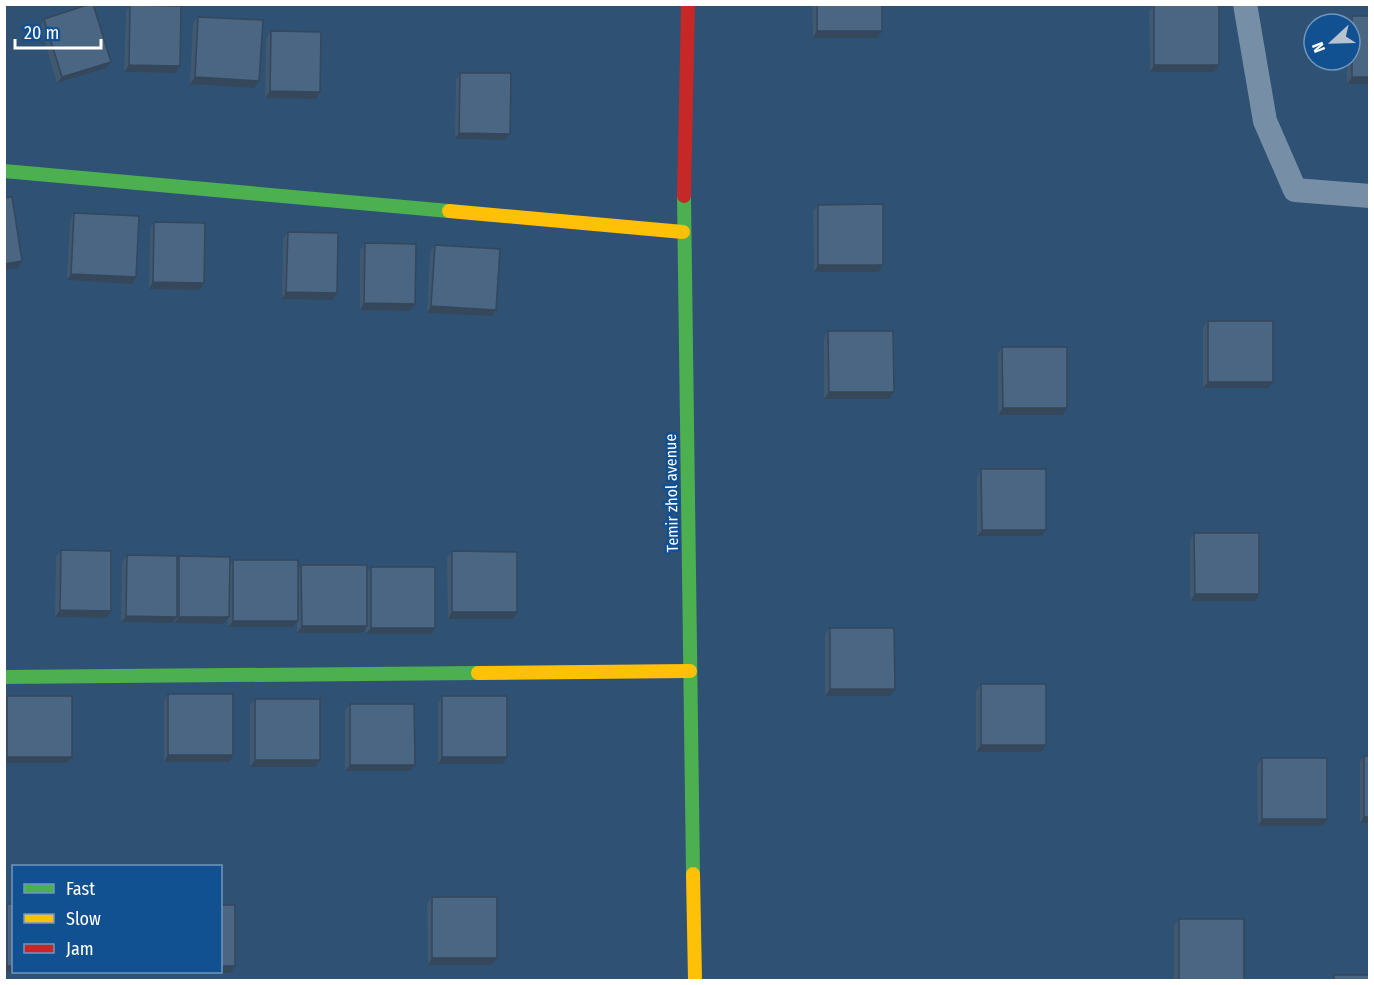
<svg xmlns="http://www.w3.org/2000/svg" width="1374" height="985" font-family="'Fira Sans Condensed',sans-serif">
<style>
.lines{fill:none;stroke-linecap:round;stroke-linejoin:round}
.street{stroke:#768fa7;stroke-width:24}
.fast{stroke:#4caf50;stroke-width:14}
.slow{stroke:#ffc107;stroke-width:14}
.jam{stroke:#c62828;stroke-width:14}
.wall{fill:#405870}
.shaded-wall{fill:#34475b}
.building{fill:#4a6682;stroke:#34475b;stroke-width:1.5}
.labels{text-anchor:middle;stroke-width:5;stroke-linejoin:round;paint-order:stroke}
.street-label{font-size:16px;fill:#fff;stroke:#115091}
</style>
<rect width="100%" height="100%" fill="#2e5174"/>
<g class="lines">
<!-- street -->
<path class="street" d="M 1245,4 L 1265,121 L 1295,190 L 1370,196"/>
<!-- fast -->
<path class="fast" d="M 4,171 L 449,211
M 684,196 L 693,874
M 4,677 L 478,673"/>
<!-- slow -->
<path class="slow" d="M 449,211 L 683,232
M 478,673 L 690,671
M 693,874 L 695,980"/>
<!-- jam -->
<path class="jam" d="M 684,196 L 688,4"/>
</g>
<!-- wall -->
<path class="wall" d="M 812,4 L 882,4 L 882,31 L 878,38 L 813,38 Z
M 1154,4 L 1219,65 L 1214,72 L 1150,72 L 1149,11 Z
M 130,5 L 175,73 L 124,72 L 126,11 Z
M 1352,16 L 1370,84 L 1347,84 L 1347,60 L 1350,60 L 1350,24 L 1347,24 L 1347,23 Z
M 198,17 L 254,88 L 190,84 L 193,23 Z
M 44,19 L 111,62 L 106,68 L 57,83 L 40,26 Z
M 271,31 L 320,92 L 316,99 L 265,98 L 266,38 Z
M 460,73 L 505,140 L 455,139 L 456,79 Z
M 818,205 L 878,272 L 814,272 L 813,211 Z
M 74,213 L 132,284 L 67,280 L 70,220 Z
M 154,222 L 204,283 L 200,290 L 149,289 L 150,228 Z
M 288,232 L 332,300 L 282,299 L 283,238 Z
M 365,243 L 415,304 L 410,311 L 360,310 L 360,250 Z
M 435,245 L 492,316 L 427,313 L 430,252 Z
M 1208,321 L 1268,388 L 1203,388 L 1203,327 Z
M 828,331 L 889,399 L 824,399 L 824,338 Z
M 1002,347 L 1063,415 L 998,415 L 998,354 Z
M 981,469 L 1042,536 L 977,536 L 977,476 Z
M 1194,533 L 1255,601 L 1190,601 L 1190,540 Z
M 61,550 L 106,618 L 55,617 L 56,556 Z
M 452,551 L 513,619 L 448,619 L 447,558 Z
M 127,555 L 177,559 L 179,556 L 230,564 L 233,560 L 298,570 L 301,565 L 367,573 L 371,567 L 435,628 L 431,634 L 366,634 L 366,627 L 362,633 L 297,633 L 297,622 L 293,627 L 228,627 L 228,618 L 224,624 L 174,623 L 174,620 L 172,623 L 121,622 L 122,562 Z
M 830,628 L 890,696 L 825,696 L 825,634 Z
M 981,684 L 1046,745 L 1041,752 L 976,752 L 976,691 Z
M 168,694 L 229,762 L 164,762 L 164,701 Z
M 7,696 L 67,763 L 4,763 L 4,699 Z
M 442,696 L 503,764 L 438,764 L 438,703 Z
M 255,699 L 320,760 L 315,767 L 250,767 L 250,706 Z
M 350,704 L 410,771 L 345,771 L 345,710 Z
M 1364,756 L 1370,756 L 1370,823 L 1360,823 L 1360,762 Z
M 1262,758 L 1327,819 L 1323,826 L 1258,826 L 1257,765 Z
M 432,897 L 492,965 L 428,965 L 427,904 Z
M 7,904 L 14,972 L 68,972 L 4,972 L 4,908 Z
M 1179,919 L 1244,980 L 1243,981 L 1174,981 L 1174,926 Z"/>
<!-- shaded-wall -->
<path class="shaded-wall" d="M 817,31 L 882,31 L 878,38 L 813,38 Z
M 111,62 L 106,68 L 57,83 L 62,77 Z
M 129,65 L 180,66 L 175,73 L 124,72 Z
M 1154,65 L 1219,65 L 1214,72 L 1150,72 Z
M 195,77 L 259,81 L 254,88 L 190,84 Z
M 1352,77 L 1370,77 L 1370,84 L 1347,84 Z
M 270,91 L 320,92 L 316,99 L 265,98 Z
M 459,133 L 510,134 L 505,140 L 455,139 Z
M 22,261 L 18,268 L 4,270 L 4,264 Z
M 818,265 L 883,265 L 878,272 L 814,272 Z
M 71,274 L 136,277 L 132,284 L 67,280 Z
M 153,282 L 204,283 L 200,290 L 149,289 Z
M 286,292 L 337,293 L 332,300 L 282,299 Z
M 364,303 L 415,304 L 410,311 L 360,310 Z
M 431,306 L 496,310 L 492,316 L 427,313 Z
M 1208,382 L 1273,382 L 1268,388 L 1203,388 Z
M 829,392 L 894,392 L 889,399 L 824,399 Z
M 1003,408 L 1067,408 L 1063,415 L 998,415 Z
M 982,530 L 1046,530 L 1042,536 L 977,536 Z
M 1195,594 L 1259,594 L 1255,601 L 1190,601 Z
M 60,610 L 111,611 L 106,618 L 55,617 Z
M 452,612 L 517,612 L 513,619 L 448,619 Z
M 126,616 L 177,617 L 172,623 L 121,622 Z
M 179,617 L 229,617 L 224,624 L 174,623 Z
M 233,621 L 298,621 L 293,627 L 228,627 Z
M 302,626 L 367,626 L 362,633 L 297,633 Z
M 371,628 L 435,628 L 431,634 L 366,634 Z
M 830,689 L 895,689 L 890,696 L 825,696 Z
M 981,745 L 1046,745 L 1041,752 L 976,752 Z
M 168,755 L 233,755 L 229,762 L 164,762 Z
M 7,757 L 72,757 L 67,763 L 4,763 L 4,760 Z
M 442,757 L 507,757 L 503,764 L 438,764 Z
M 255,760 L 320,760 L 315,767 L 250,767 Z
M 350,765 L 415,765 L 410,771 L 345,771 Z
M 1364,817 L 1370,817 L 1370,823 L 1360,823 Z
M 1262,819 L 1327,819 L 1323,826 L 1258,826 Z
M 432,958 L 497,958 L 492,965 L 428,965 Z
M 7,966 L 14,966 L 14,972 L 68,972 L 4,972 L 4,969 Z
M 220,966 L 235,966 L 230,973 L 165,973 L 166,972 L 220,972 Z
M 1179,980 L 1244,980 L 1243,981 L 1178,981 Z"/>
<!-- building -->
<path class="building" d="M 90,4 L 93,4 L 111,62 L 62,77 L 44,19 Z
M 817,4 L 882,4 L 882,31 L 817,31 Z
M 1154,4 L 1219,4 L 1219,65 L 1154,65 Z
M 130,5 L 181,6 L 180,66 L 129,65 Z
M 1352,16 L 1370,16 L 1370,77 L 1352,77 Z
M 198,17 L 263,20 L 259,81 L 195,77 Z
M 271,31 L 321,32 L 320,92 L 270,91 Z
M 460,73 L 511,73 L 510,134 L 459,133 Z
M 12,197 L 22,261 L 4,264 L 4,198 Z
M 883,204 L 883,265 L 818,265 L 818,205 Z
M 74,213 L 139,216 L 136,277 L 71,274 Z
M 154,222 L 205,223 L 204,283 L 153,282 Z
M 288,232 L 338,233 L 337,293 L 286,292 Z
M 365,243 L 416,244 L 415,304 L 364,303 Z
M 435,245 L 500,249 L 496,310 L 431,306 Z
M 1208,321 L 1273,321 L 1273,382 L 1208,382 Z
M 828,331 L 893,331 L 894,392 L 829,392 Z
M 1002,347 L 1067,347 L 1067,408 L 1003,408 Z
M 981,469 L 1046,469 L 1046,530 L 982,530 Z
M 1194,533 L 1259,533 L 1259,594 L 1195,594 Z
M 61,550 L 111,551 L 111,611 L 60,610 Z
M 452,551 L 517,552 L 517,612 L 452,612 Z
M 127,555 L 177,556 L 177,617 L 126,616 Z
M 179,556 L 230,557 L 229,617 L 179,617 Z
M 233,560 L 298,560 L 298,621 L 233,621 Z
M 301,565 L 367,565 L 367,626 L 302,626 Z
M 371,567 L 435,567 L 435,628 L 371,628 Z
M 830,628 L 894,628 L 895,689 L 830,689 Z
M 981,684 L 1046,684 L 1046,745 L 981,745 Z
M 168,694 L 233,694 L 233,755 L 168,755 Z
M 7,696 L 72,696 L 72,757 L 7,757 Z
M 442,696 L 507,696 L 507,757 L 442,757 Z
M 255,699 L 320,699 L 320,760 L 255,760 Z
M 350,704 L 414,704 L 415,765 L 350,765 Z
M 1364,756 L 1370,756 L 1370,817 L 1364,817 Z
M 1262,758 L 1327,758 L 1327,819 L 1262,819 Z
M 432,897 L 497,897 L 497,958 L 432,958 Z
M 7,904 L 14,904 L 14,966 L 7,966 Z
M 220,905 L 235,905 L 235,966 L 220,966 Z
M 1179,919 L 1244,919 L 1244,980 L 1179,980 Z
M 1334,975 L 1370,975 L 1370,981 L 1334,981 Z"/>
<g class="labels">
<!-- street labels -->
<g class="street-label">
<text transform="translate(671 493) rotate(-91)" y="6">Temir zhol avenue</text>
</g>
</g>
<!-- border -->
<rect width="1374" height="985" fill="none" stroke="#ffffff" stroke-width="12"/>
<!-- legend -->
<rect x="12" y="865" width="210" height="108" fill="#115091" stroke="#7096bd" stroke-width="1.5"/>
<rect x="24" y="884" width="30" height="9" fill="#4caf50" stroke="#7096bd" stroke-width="1.5"/>
<text x="66" y="895" font-size="18" fill="#ffffff">Fast</text>
<rect x="24" y="914" width="30" height="9" fill="#ffc107" stroke="#7096bd" stroke-width="1.5"/>
<text x="66" y="925" font-size="18" fill="#ffffff">Slow</text>
<rect x="24" y="944" width="30" height="9" fill="#c62828" stroke="#7096bd" stroke-width="1.5"/>
<text x="66" y="955" font-size="18" fill="#ffffff">Jam</text>
<!-- north arrow -->
<g transform="translate(1332 42) rotate(248)"><circle r="28" fill="#115091" stroke="#7096bd" stroke-width="1.5"/>
<path d="M0-4.5L10 22L0 15L-10 22Z" fill="#b6c2ce"/>
<text y="-9" font-size="16" font-weight="bold" text-anchor="middle" fill="#ffffff">N</text>
</g>
<!-- scale -->
<path d="M15 39v9h86v-9" fill="none" stroke="#ffffff" stroke-width="3"/>
<text x="24" y="39" font-size="18" fill="#ffffff" stroke="#115091" stroke-width="4.5" paint-order="stroke">20 m</text>
</svg>
